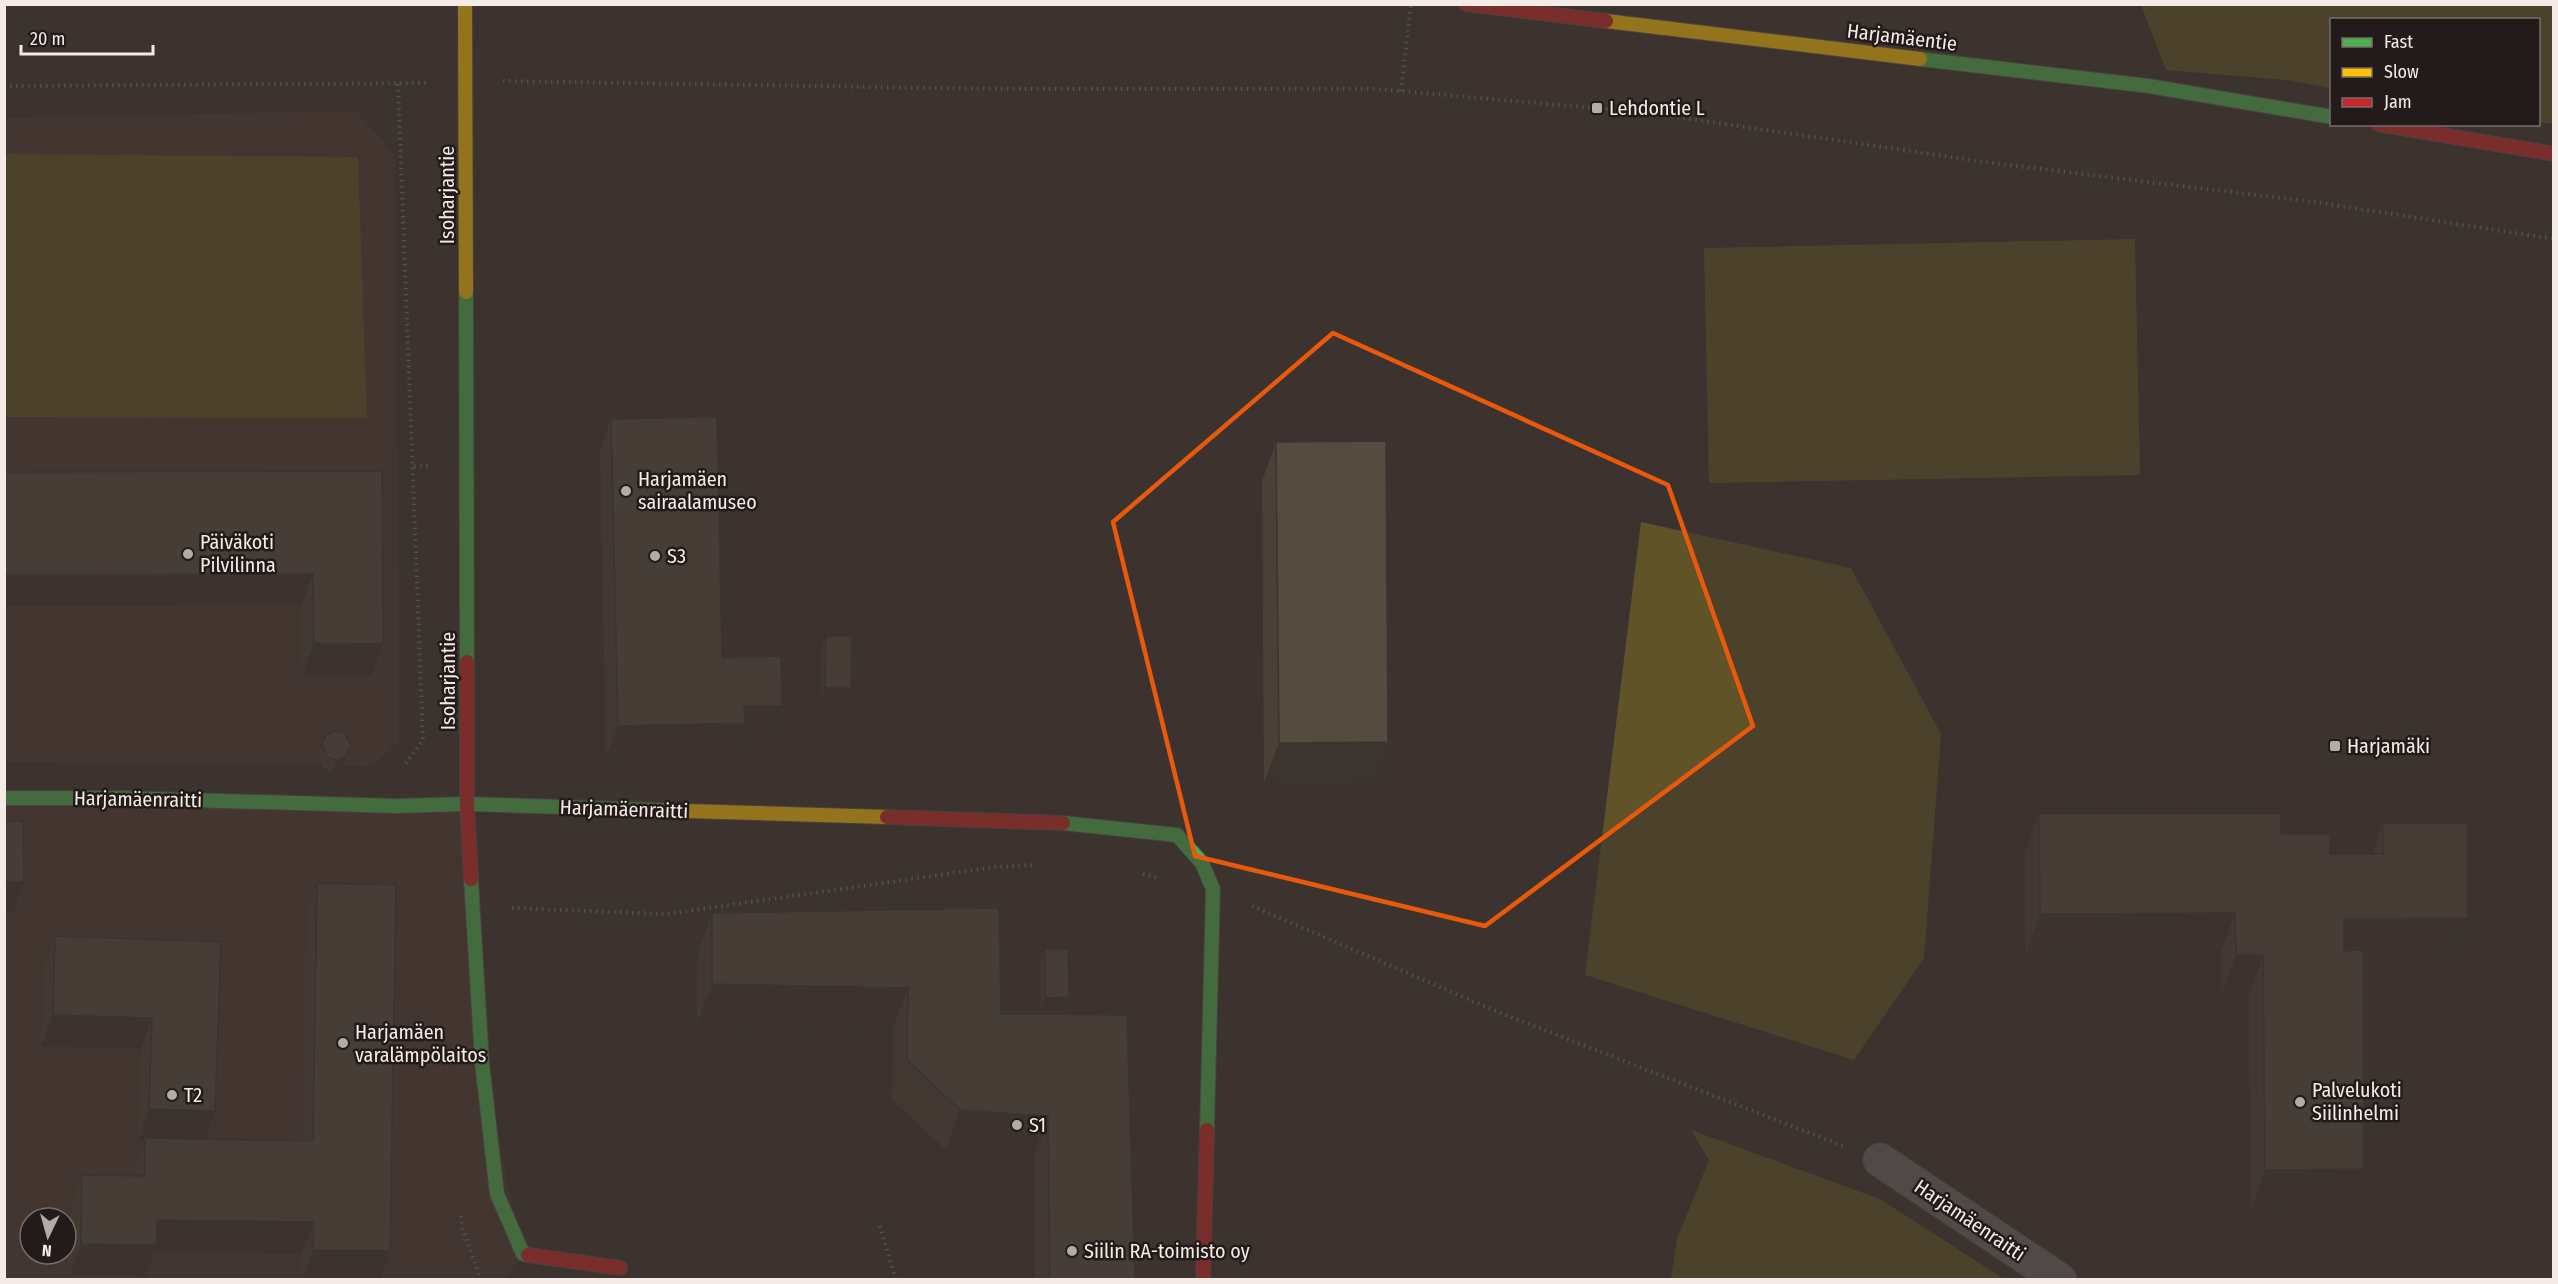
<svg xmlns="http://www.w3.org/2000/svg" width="2558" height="1284" font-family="'Fira Sans Condensed',sans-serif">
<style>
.built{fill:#4c3832;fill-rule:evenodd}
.green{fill:#605327}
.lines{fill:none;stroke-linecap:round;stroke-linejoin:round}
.street-casing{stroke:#59514e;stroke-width:35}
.fast-casing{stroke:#59514e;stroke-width:16}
.slow-casing{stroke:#59514e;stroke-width:16}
.jam-casing{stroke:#59514e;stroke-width:16}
.path{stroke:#736f6e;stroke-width:4;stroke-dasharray:1.5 4.5;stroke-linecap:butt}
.street{stroke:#686565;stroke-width:33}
.fast{stroke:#4caf50;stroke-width:14}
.slow{stroke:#ffc107;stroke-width:14}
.jam{stroke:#c62828;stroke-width:14}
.wall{fill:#4a4038}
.shaded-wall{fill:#3c342e}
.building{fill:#564b41;stroke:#3c342e;stroke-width:1.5}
.marked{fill:none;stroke:#e8590c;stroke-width:4.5;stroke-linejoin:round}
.poi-dot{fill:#b4aaa6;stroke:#221b19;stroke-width:2}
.labels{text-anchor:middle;stroke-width:5;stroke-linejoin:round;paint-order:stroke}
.street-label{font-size:20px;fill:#f4eae6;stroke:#221b19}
.poi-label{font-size:20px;fill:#f4eae6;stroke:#221b19;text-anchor:start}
</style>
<rect width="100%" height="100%" fill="#3c3330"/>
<!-- built -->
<path class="built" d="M 356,111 L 395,154 L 399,741 L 373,766 L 5,762 L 4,118 Z
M 4,798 L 467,804 L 482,1063 L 523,1254 L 505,1279 L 5,1279 ZM 30,1218 L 66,1218 L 66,1254 L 30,1254 Z"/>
<!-- green -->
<path class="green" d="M 2141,5 L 2553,5 L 2553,124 L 2539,122 L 2538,20 L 2332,20 L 2331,88 L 2287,80 L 2166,70 Z
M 5,154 L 358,157 L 367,418 L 5,417 Z
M 2135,239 L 2140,475 L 1709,483 L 1704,248 Z
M 1641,522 L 1851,568 L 1941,734 L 1924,958 L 1854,1060 L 1585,975 Z
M 1691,1130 L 1880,1199 L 2004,1279 L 1671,1279 L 1677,1239 L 1709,1160 Z"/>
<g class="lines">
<!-- street casing -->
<g class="street-casing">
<path id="street" d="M 1880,1160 L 2060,1280"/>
</g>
<!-- fast casing -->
<g class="fast-casing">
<path id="fast" d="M 1920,59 L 2149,86 L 2332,117
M 466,292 L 467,662
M 4,798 L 121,798 L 396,806 L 467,804 L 687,811
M 1063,823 L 1177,835 L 1202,863 L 1213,889 L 1207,1130
M 471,879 L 482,1063 L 497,1194 L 523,1254 L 528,1255"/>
</g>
<!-- slow casing -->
<g class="slow-casing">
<path id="slow" d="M 465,4 L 466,292
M 1606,21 L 1920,59
M 687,811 L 887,817"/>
</g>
<!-- jam casing -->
<g class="jam-casing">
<path id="jam" d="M 1466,4 L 1606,21
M 2378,124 L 2554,154
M 467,662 L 467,804 L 471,879
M 887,817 L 1063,823
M 528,1255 L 620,1268
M 1203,1280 L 1207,1130"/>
</g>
<!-- path -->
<path class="path" d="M 503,81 L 997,89 L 1376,89 L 1642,112 L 1999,164 L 2315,202 L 2554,239
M 398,84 L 423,740 L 403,767
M 4,86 L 427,83
M 1401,91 L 1411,4
M 414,466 L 428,466
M 1143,874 L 1159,878
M 1252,906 L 1498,1012 L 1843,1146
M 512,908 L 667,914 L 995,867 L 1035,865
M 461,1216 L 462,1227 L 481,1280
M 880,1226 L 896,1280"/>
<!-- street -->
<use href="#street" class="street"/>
<!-- fast -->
<use href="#fast" class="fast"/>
<!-- slow -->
<use href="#slow" class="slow"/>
<!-- jam -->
<use href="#jam" class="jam"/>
</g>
<!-- wall -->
<path class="wall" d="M 611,419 L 722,658 L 771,737 L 739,738 L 733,754 L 606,757 L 600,450 Z
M 1276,442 L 1388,742 L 1374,782 L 1264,783 L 1262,481 Z
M 382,471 L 372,675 L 302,675 L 302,605 L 4,606 L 4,472 Z
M 826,636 L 851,688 L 847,699 L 821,699 L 822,647 Z
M 322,744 L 351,745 L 341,768 L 332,771 L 323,768 L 318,755 Z
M 2039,814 L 2281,834 L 2330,854 L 2372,854 L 2383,823 L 2454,958 L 2363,959 L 2364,1169 L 2350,1209 L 2251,1210 L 2249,994 L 2221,995 L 2221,952 L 2026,953 L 2025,854 Z
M 317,883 L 390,1251 L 380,1280 L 302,1280 L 302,1254 L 154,1252 L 145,1276 L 70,1275 L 71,1207 L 82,1175 L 134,1176 L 134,1170 L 145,1141 L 138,1140 L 141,1049 L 41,1046 L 44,968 L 55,936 L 221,942 L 215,1111 L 205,1139 L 303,1140 L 306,915 Z
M 712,913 L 1001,1014 L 1135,1280 L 1035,1280 L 1034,1155 L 946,1150 L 892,1100 L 893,1028 L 697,1023 L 698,953 Z
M 1045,949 L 1065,1009 L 1041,1009 L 1041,961 Z"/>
<!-- shaded-wall -->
<path class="shaded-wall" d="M 313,574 L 302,605 L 4,606 L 4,575 Z
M 314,643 L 383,644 L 372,675 L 302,675 Z
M 825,688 L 851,688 L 847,699 L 821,699 Z
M 744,706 L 782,706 L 771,737 L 739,738 L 733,754 L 606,757 L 618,726 Z
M 1388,742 L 1374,782 L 1264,783 L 1279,743 Z
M 351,745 L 341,768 L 332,771 L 336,760 Z
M 4,882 L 24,882 L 13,913 L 4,913 Z
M 2235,913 L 2221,952 L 2026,953 L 2040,914 Z
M 2468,918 L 2454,958 L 2330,959 L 2344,919 Z
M 2236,955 L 2263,955 L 2249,994 L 2221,995 Z
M 712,984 L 908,988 L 893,1028 L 697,1023 Z
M 1069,997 L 1065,1009 L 1041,1009 L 1045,998 Z
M 53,1015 L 152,1018 L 141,1049 L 41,1046 Z
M 149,1109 L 215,1111 L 204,1143 L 145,1138 L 145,1141 L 138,1140 Z
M 960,1110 L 1048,1116 L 1034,1155 L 946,1150 Z
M 2364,1169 L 2350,1209 L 2251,1210 L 2265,1170 Z
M 157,1220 L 314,1222 L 302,1254 L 154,1252 L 145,1276 L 70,1275 L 81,1244 Z
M 313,1250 L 390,1251 L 380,1280 L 303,1280 Z"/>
<!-- building -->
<path class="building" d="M 717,417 L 722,658 L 781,656 L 782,706 L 744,706 L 745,723 L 618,726 L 611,419 Z
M 1386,441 L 1388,742 L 1279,743 L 1276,442 Z
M 382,471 L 383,644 L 314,643 L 313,574 L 4,575 L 4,472 Z
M 826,636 L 852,636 L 851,688 L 825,688 Z
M 335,731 L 344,733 L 351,745 L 345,757 L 336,760 L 327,757 L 322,744 L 326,735 Z
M 2281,813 L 2281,834 L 2330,834 L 2330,854 L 2383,854 L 2383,823 L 2468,823 L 2468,918 L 2344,919 L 2344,951 L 2363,950 L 2364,1169 L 2265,1170 L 2263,955 L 2236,955 L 2235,913 L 2040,914 L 2039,814 Z
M 23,821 L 24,882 L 4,882 L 4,822 Z
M 317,883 L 396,885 L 390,1251 L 313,1250 L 314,1222 L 157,1220 L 157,1245 L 81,1244 L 82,1175 L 145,1176 L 145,1138 L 313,1141 Z
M 999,908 L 1001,1014 L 1127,1015 L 1135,1280 L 1050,1280 L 1048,1116 L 960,1110 L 907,1060 L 908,988 L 712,984 L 712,913 Z
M 55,936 L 221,942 L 215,1111 L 149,1109 L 152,1018 L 53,1015 Z
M 1045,949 L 1068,949 L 1069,997 L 1045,998 Z"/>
<!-- marked area -->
<path d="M0 0H2558V1284H0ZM 1333,333 L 1668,485 L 1753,726 L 1485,926 L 1195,856 L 1113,522 Z" fill="#3c3330" fill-opacity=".55" fill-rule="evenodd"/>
<path class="marked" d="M 1333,333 L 1668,485 L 1753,726 L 1485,926 L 1195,856 L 1113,522 Z"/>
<!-- markers -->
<g class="poi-dot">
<rect x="1591" y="102" width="12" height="12" rx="3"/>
<circle cx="626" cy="491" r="6"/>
<circle cx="188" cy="554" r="6"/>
<circle cx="655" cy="556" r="6"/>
<rect x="2329" y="740" width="12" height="12" rx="3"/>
<circle cx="343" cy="1043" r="6"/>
<circle cx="172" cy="1095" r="6"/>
<circle cx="2300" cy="1102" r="6"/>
<circle cx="1017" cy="1125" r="6"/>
<circle cx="1072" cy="1251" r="6"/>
</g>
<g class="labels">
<!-- street labels -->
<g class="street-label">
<text transform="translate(1902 37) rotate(7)" y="7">Harjamäentie</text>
<text transform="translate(447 195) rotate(-90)" y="7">Isoharjantie</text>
<text transform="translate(448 681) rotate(-90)" y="7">Isoharjantie</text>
<text transform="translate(138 799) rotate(1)" y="7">Harjamäenraitti</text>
<text transform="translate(624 809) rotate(2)" y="7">Harjamäenraitti</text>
<text transform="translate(1970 1220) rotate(34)" y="7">Harjamäenraitti</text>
</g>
<!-- poi labels -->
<g class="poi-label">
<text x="1609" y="115">Lehdontie L</text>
<text x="638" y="486">Harjamäen<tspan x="638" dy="23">sairaalamuseo</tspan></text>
<text x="200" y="549">Päiväkoti<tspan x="200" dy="23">Pilvilinna</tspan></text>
<text x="667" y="563">S3</text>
<text x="2347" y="753">Harjamäki</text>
<text x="355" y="1039">Harjamäen<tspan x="355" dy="23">varalämpölaitos</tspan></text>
<text x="2312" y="1097">Palvelukoti<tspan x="2312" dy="23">Siilinhelmi</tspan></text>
<text x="184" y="1102">T2</text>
<text x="1029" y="1132">S1</text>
<text x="1084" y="1258">Siilin RA-toimisto oy</text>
</g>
</g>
<!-- border -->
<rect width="2558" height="1284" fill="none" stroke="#f4eae6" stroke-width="12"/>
<!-- legend -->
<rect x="2330" y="18" width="210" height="108" fill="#221b19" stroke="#766e6b" stroke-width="1.5"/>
<rect x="2342" y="38" width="30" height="9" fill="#4caf50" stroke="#766e6b" stroke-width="1.5"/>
<text x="2384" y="48" font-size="18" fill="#f4eae6">Fast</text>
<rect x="2342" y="68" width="30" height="9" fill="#ffc107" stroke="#766e6b" stroke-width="1.5"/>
<text x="2384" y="78" font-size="18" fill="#f4eae6">Slow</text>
<rect x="2342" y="98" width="30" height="9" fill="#c62828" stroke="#766e6b" stroke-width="1.5"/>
<text x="2384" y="108" font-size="18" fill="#f4eae6">Jam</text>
<!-- north arrow -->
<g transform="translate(48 1236) rotate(185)"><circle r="28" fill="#221b19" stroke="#766e6b" stroke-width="1.5"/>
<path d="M0-4.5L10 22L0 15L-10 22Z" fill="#b4aaa6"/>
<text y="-9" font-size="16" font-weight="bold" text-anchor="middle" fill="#f4eae6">N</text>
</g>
<!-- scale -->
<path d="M21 45v9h132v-9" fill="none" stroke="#f4eae6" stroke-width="3"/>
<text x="30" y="45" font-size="18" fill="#f4eae6" stroke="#221b19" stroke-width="4.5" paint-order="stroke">20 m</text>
</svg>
